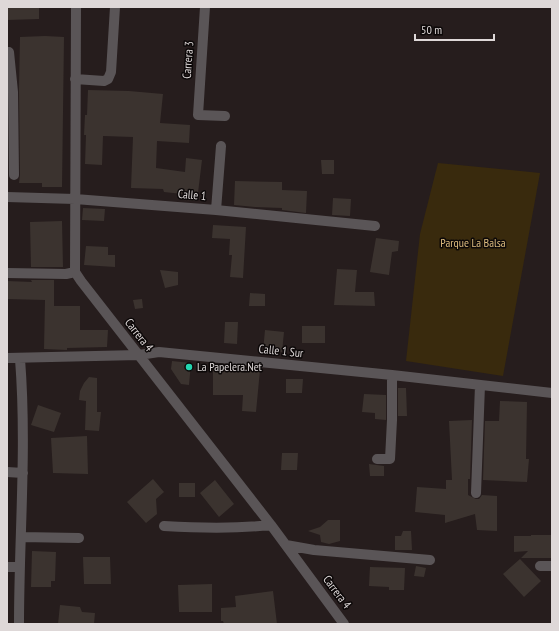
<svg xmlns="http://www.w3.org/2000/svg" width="559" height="631" font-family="'PT Sans Narrow',sans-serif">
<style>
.green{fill:#392a0d}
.building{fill:#3b332f}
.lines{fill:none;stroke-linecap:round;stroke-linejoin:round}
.minor{stroke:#5a5557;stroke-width:10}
.poi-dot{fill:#23d5af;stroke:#0c0808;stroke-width:1.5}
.labels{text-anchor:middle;stroke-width:3;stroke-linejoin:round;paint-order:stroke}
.street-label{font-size:12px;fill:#ded8d8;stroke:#0c0808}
.park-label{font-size:12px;fill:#dcbb7e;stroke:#0c0808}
.poi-label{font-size:12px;fill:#ded8d8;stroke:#0c0808;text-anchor:start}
</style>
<rect width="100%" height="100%" fill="#261d1d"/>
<!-- green -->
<path class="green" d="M 438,163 L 540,173 L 503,376 L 406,361 L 420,234 Z"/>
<!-- building -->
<path class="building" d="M 7,7 L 39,7 L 39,19 L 7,20 Z
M 45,36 L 64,37 L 62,187 L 42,187 L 42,183 L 19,183 L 20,175 L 19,89 L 20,37 Z
M 88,90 L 129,91 L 163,94 L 160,123 L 190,125 L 189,143 L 157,141 L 156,168 L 185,172 L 186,158 L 202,160 L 197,201 L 183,200 L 183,194 L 164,192 L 163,189 L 131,188 L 133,137 L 103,136 L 102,165 L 85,164 L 86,135 L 84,135 L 85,115 L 87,115 Z
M 321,160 L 334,160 L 334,174 L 322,174 Z
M 235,181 L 282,182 L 282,190 L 307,191 L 306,213 L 282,210 L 282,208 L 255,207 L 234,205 Z
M 333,198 L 351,199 L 350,216 L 332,215 Z
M 83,208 L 105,209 L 104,221 L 82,220 Z
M 62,221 L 63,267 L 31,267 L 30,222 Z
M 213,225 L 246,227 L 243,278 L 230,277 L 232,255 L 229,255 L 230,239 L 212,238 Z
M 376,238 L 399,241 L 398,251 L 392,252 L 389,275 L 370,272 Z
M 86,246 L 108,247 L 108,255 L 115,255 L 115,267 L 84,265 Z
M 337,269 L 357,270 L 355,292 L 374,292 L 375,306 L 334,305 Z
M 160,270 L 178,272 L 178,285 L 165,288 Z
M 31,280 L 54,280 L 54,306 L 80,306 L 80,330 L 108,330 L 107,347 L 67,348 L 67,350 L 44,349 L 45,300 L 7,299 L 7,281 L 32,282 Z
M 250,293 L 265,294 L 265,306 L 249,306 Z
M 142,299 L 143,308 L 135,309 L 133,300 Z
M 225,322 L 238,322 L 237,344 L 224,343 Z
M 302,326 L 325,326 L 325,343 L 302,343 Z
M 265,330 L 284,332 L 282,352 L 263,351 Z
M 172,361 L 191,363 L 189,385 L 181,384 L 171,369 Z
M 213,366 L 233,366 L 233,368 L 260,370 L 256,412 L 242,411 L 243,395 L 213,395 Z
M 89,377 L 97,378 L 97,412 L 101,412 L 99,431 L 85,430 L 86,401 L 79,400 L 80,391 L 84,383 Z
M 286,379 L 303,379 L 302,393 L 286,393 Z
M 398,388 L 406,388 L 407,416 L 398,416 Z
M 364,394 L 386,395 L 386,420 L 375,419 L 375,413 L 362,412 Z
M 500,401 L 527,402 L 526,459 L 529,459 L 527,482 L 483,480 L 485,421 L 499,421 Z
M 38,405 L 61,413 L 54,432 L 31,425 Z
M 472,420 L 470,479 L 468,479 L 468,495 L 476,499 L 479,499 L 482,495 L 497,496 L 497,531 L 477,530 L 475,514 L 445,523 L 445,515 L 415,512 L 417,487 L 446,489 L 446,480 L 452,480 L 449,421 Z
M 87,436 L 88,474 L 53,473 L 51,438 Z
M 282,453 L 298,453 L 297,470 L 281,470 Z
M 369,464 L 384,466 L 384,476 L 370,476 Z
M 153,479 L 164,492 L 156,499 L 157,514 L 146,523 L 127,502 Z
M 215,480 L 234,504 L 219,517 L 200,493 Z
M 179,483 L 195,483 L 195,497 L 179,497 Z
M 328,520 L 340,520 L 340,541 L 329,544 L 321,542 L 320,535 L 308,531 L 320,527 Z
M 403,531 L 411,531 L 412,550 L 395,550 L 395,536 L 401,536 Z
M 531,535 L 552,535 L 552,558 L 521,558 L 528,551 L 514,552 L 514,536 L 531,536 Z
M 32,551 L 56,552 L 55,581 L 51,581 L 51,587 L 31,587 Z
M 83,557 L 110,557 L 111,584 L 84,584 Z
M 520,559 L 541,581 L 524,597 L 503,574 Z
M 416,566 L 426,568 L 424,577 L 414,576 Z
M 370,567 L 405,568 L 404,590 L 389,590 L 389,587 L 369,586 Z
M 212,584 L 212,612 L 179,612 L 178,585 Z
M 273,591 L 277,624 L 224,624 L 223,621 L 221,621 L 221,608 L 236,607 L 235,596 Z
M 60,605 L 80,607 L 82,612 L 95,613 L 94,624 L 58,624 Z"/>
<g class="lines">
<!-- minor -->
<path class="minor" d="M 76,7 L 75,272 L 81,281 L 271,525 L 344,624
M 205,7 L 198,115 L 225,116
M 9,52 L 13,92 L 14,175
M 75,79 L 104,81 L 108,79 L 111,72 L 115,7
M 7,197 L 75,199 L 216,210 L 375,226
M 216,210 L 221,146
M 7,273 L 66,274 L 75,272
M 7,358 L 139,355 L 159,352 L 392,375 L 552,393
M 377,459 L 390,459 L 392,420 L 392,375
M 7,472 L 23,473
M 476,493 L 480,385
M 164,526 C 199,528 235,529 271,525
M 21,537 L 79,538
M 286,545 L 314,550 L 430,560
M 540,566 L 552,566
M 7,567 L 19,567
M 19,624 C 19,536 27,447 20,359"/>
</g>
<!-- markers -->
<circle class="poi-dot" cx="189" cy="367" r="4"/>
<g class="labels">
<!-- street labels -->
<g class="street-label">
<text transform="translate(188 60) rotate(-86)" y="4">Carrera 3</text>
<text transform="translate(192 195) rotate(5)" y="4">Calle 1</text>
<text transform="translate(139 335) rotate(52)" y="4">Carrera 4</text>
<text transform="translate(281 351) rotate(6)" y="4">Calle 1 Sur</text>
<text transform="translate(337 592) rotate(53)" y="4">Carrera 4</text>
</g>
<!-- park labels -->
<g class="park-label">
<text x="473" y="247">Parque La Balsa</text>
</g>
<!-- poi labels -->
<g class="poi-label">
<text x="197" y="371">La Papelera.Net</text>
</g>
</g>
<!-- border -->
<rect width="559" height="631" fill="none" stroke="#ded8d8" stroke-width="16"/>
<!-- scale -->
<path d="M415 34v6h79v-6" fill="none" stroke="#ded8d8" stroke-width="2"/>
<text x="421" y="34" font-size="12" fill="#ded8d8" stroke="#0c0808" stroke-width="3" paint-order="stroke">50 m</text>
</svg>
